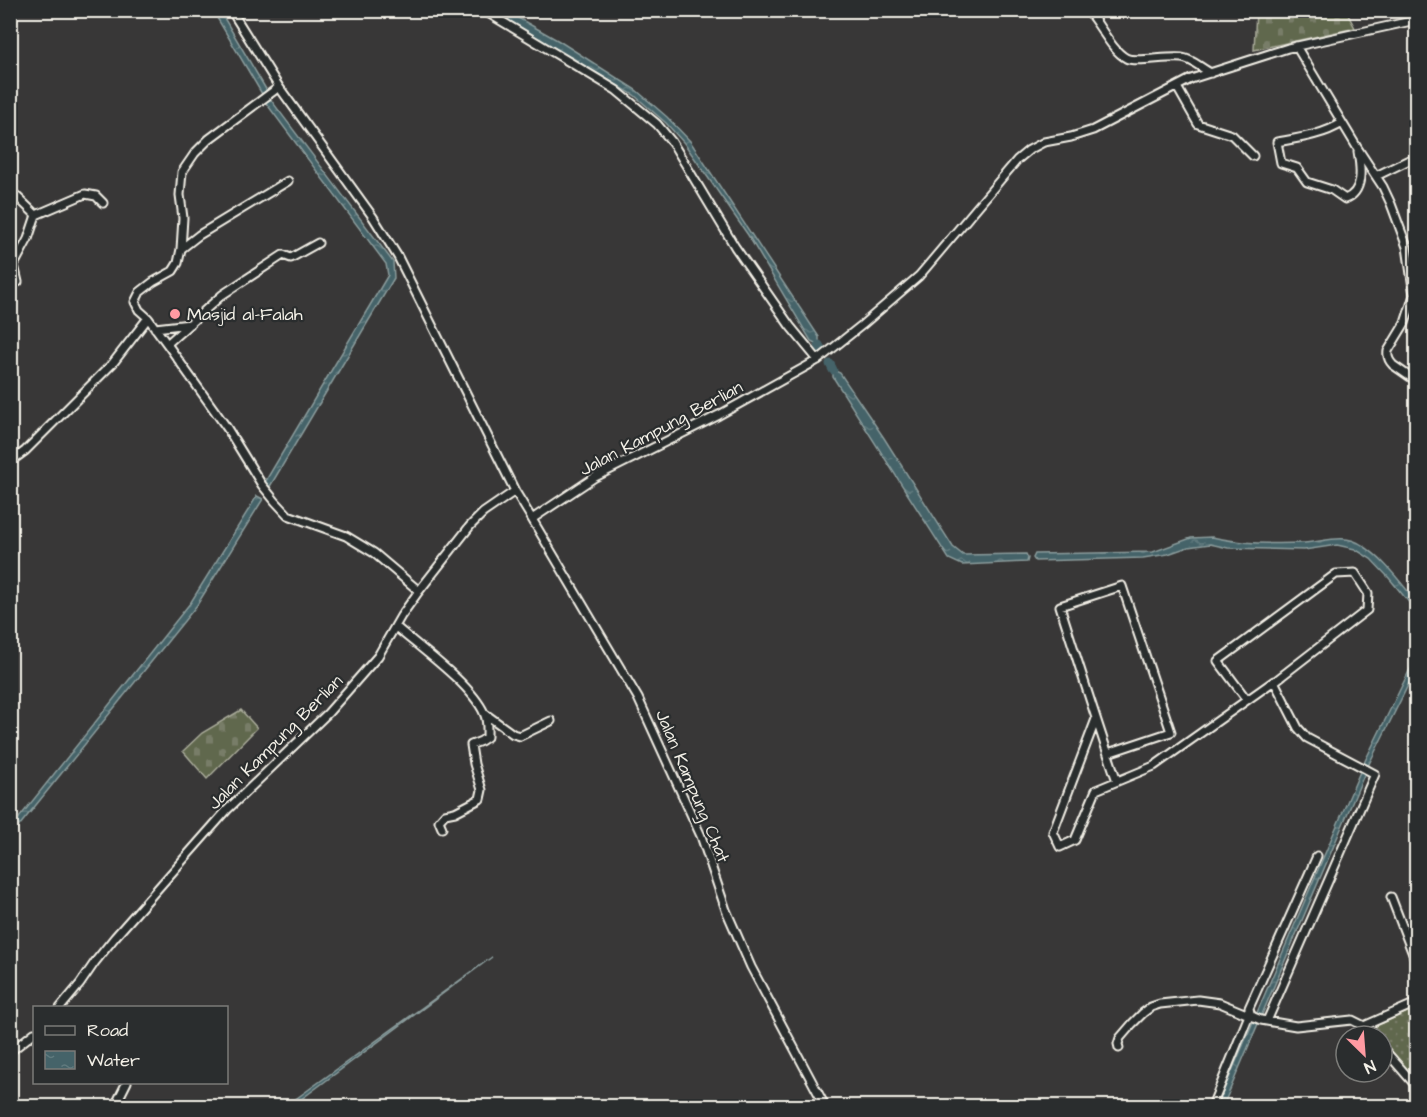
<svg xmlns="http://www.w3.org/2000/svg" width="1427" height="1117" font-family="'Architects Daughter',sans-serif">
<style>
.cemetery{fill:url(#cemetery-stones);stroke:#aaac9b;stroke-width:1.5}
.park{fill:url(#park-dots);stroke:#aaac9b;stroke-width:1.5}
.water{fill:url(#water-ripples);stroke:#8b9c9c;stroke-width:1.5}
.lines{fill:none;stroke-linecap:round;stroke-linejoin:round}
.canal{stroke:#456369;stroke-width:9}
.street-casing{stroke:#f4f1e8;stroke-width:11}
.street{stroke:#2a2d2e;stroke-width:7}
.poi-dot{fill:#ff9aa2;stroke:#2a2d2e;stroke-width:2}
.labels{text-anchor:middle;stroke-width:4.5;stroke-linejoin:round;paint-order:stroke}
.poi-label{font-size:18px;fill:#f4f1e8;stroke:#2a2d2e;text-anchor:start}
.street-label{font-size:18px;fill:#f4f1e8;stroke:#2a2d2e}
</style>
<defs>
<pattern id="cemetery-stones" width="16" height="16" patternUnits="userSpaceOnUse" patternTransform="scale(1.5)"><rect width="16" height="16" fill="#61674e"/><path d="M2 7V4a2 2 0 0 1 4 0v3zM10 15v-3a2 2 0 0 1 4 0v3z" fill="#787d68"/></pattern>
<pattern id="park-dots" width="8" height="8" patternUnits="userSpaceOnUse" patternTransform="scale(1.5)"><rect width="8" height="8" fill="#61674e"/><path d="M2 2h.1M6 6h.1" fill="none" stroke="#787d68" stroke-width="1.8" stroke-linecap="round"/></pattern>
<pattern id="water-ripples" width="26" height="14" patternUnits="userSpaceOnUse" patternTransform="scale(1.5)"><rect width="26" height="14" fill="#456369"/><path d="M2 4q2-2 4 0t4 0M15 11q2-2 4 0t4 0" fill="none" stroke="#607a7e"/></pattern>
</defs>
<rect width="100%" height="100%" fill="#383737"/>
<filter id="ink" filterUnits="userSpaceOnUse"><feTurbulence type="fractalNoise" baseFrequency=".0167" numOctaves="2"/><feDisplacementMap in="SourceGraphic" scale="12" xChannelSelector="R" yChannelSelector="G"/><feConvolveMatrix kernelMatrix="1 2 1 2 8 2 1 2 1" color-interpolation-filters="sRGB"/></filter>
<g filter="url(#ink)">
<!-- cemetery -->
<path class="cemetery" d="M 1256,11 L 1346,11 L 1355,28 L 1254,50 Z
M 241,710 L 257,728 L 207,779 L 183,751 L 202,733 Z"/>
<!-- park -->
<path class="park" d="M 1416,1008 L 1416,1081 L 1382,1044 L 1382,1036 L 1375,1036 L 1374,1035 L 1376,1026 Z"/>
<!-- water -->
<path class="water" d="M 213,11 L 220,11 L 267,91 L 263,95 L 262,94 Z
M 492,11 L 506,11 L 559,41 L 636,90 L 667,117 L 690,141 L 819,337 L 819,345 L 811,341 L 748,235 L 684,143 L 666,123 L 634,95 Z
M 269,99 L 271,100 L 393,262 L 394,278 L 269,488 L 265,482 L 388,275 L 386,264 L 266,103 L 266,101 Z
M 833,370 L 840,373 L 884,438 L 953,547 L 963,555 L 1026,554 L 1028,558 L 1027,562 L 962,565 L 949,559 L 833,377 Z
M 257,496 L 263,499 L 197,605 L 11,836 L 11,828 L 191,602 Z
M 1212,537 C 1242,544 1273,544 1304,543 C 1323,542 1345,533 1362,545 C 1384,559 1400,582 1416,601 L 1416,611 L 1389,578 L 1371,559 L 1355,549 L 1337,545 L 1304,550 L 1228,548 L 1210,544 L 1188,547 L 1168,554 L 1143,558 L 1035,561 L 1033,558 L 1035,554 L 1153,552 L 1191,538 Z
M 1416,657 L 1416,669 L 1366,770 L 1223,1106 L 1217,1106 L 1362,767 Z
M 492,957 L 292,1106 L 286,1106 Z"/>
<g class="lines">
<!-- canal -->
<path class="canal" d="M 819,345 L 822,351
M 830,364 L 833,370"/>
<!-- street casing -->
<g class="street-casing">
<path id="street" d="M 231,10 L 279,87 L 373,217 L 398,257 L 515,491
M 483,10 L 616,90 L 657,124 L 672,142 L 735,247 L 790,326 L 818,360
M 1087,10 C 1100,24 1111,50 1126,58 C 1134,63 1168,56 1182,58 C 1192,59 1201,68 1211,73
M 1296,46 L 1358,149 L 1383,187 L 1391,204 L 1407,247 L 1414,295 L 1405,323 L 1388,351 C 1387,357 1389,361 1393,365 L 1416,381
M 1177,87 L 1198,124 L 1232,135 L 1253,156
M 1342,123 C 1323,135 1299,138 1277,142 L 1281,163 L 1297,168 L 1307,182 L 1332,190 L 1345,199 C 1364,192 1361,169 1358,152
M 1376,176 L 1409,160 L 1416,158
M 288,181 L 199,235 L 181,249 L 178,263 L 173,271 L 153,282 L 140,292 L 135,302 L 139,310 L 148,318 L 167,344 L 227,428 L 262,485 L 275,501 L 288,515 L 346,536 L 374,553 L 419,591
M 10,190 L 36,215
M 181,249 L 183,218 L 180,195 L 182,172 L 195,153 L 209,139 L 279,87
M 18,282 L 14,265 L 28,239 L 36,215 L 85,194 L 96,196 L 103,203
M 155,328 L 190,324
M 167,344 L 222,295 L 283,255 L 291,258 L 318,243
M 10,462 L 25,451 L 113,363 L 148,318
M 532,519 L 638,698 L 701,836 L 726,910 L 751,967 L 825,1106
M 396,627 C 421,649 471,684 484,713 C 488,721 487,729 487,737 L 481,741 L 471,745 L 474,764 L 482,790 L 480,799 L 455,812 L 445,814 L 439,821 L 442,828
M 1247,700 L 1218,661 L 1336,574 L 1355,573 L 1368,593 L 1367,610 L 1274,682
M 484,713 L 513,734 L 520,736 L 551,721
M 1096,719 L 1053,832 L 1060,847 L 1075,840 L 1096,790 L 1154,766 L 1274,681 L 1298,728 L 1307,738 L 1375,774 L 1267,1021
M 1108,753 L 1171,732 L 1122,586 L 1060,606 C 1079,665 1097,723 1117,781
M 1391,897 L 1416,962
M 60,1008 L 80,984 L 95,962 L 115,937 L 227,810 L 328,713 L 378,656 L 401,616 L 419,591 L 470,526 L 483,513 L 515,491 L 532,519 L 595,477 L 719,415 L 818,360 L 862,325 L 919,276 L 1017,160 L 1029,150 L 1044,142 L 1071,137 L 1093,130 L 1191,79 L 1288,48 L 1416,20
M 1253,1017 L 1250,1013 L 1249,1008 L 1317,856
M 1364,1026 L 1416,1003
M 1382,1047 L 1416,1086
M 1119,1048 L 1118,1044 L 1120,1038 L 1132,1024 L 1143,1013 L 1151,1007 L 1160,1004 L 1198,1000 L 1220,1003 L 1261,1020 L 1296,1026 L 1352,1020 L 1364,1026 L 1372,1036
M 10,1052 L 34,1033
M 115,1106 L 127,1082
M 1212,1106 L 1249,1015"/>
</g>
<!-- street -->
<use href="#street" class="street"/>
</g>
</g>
<!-- markers -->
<circle class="poi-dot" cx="175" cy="314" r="6"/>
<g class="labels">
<!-- poi labels -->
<g class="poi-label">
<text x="187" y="320">Masjid al-Falah</text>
</g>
<!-- street labels -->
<g class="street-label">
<text transform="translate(661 428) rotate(-28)" y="6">Jalan Kampung Berlian</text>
<text transform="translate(275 742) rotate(-45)" y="6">Jalan Kampung Berlian</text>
<text transform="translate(693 786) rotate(67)" y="6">Jalan Kampung Chat</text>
</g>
</g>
<!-- margin -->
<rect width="1427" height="1117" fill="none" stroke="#2a2d2e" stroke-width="36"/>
<rect x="18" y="18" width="1391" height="1081" fill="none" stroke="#f4f1e8" stroke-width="2" filter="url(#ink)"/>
<!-- legend -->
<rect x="33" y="1006" width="195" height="78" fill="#2a2d2e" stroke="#7b7b78" stroke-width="1.5"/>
<rect x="45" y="1026" width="30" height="9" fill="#2a2d2e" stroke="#7b7b78" stroke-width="1.5"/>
<text x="87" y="1036" font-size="18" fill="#f4f1e8">Road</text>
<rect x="45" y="1051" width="30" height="18" fill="url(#water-ripples)" stroke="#7b7b78" stroke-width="1.5"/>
<text x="87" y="1066" font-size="18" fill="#f4f1e8">Water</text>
<!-- north arrow -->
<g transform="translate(1364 1054) rotate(155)"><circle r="28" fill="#2a2d2e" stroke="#7b7b78" stroke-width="1.5"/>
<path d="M0-4.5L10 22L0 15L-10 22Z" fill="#ff9aa2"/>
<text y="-9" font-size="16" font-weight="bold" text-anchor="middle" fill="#f4f1e8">N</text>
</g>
</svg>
